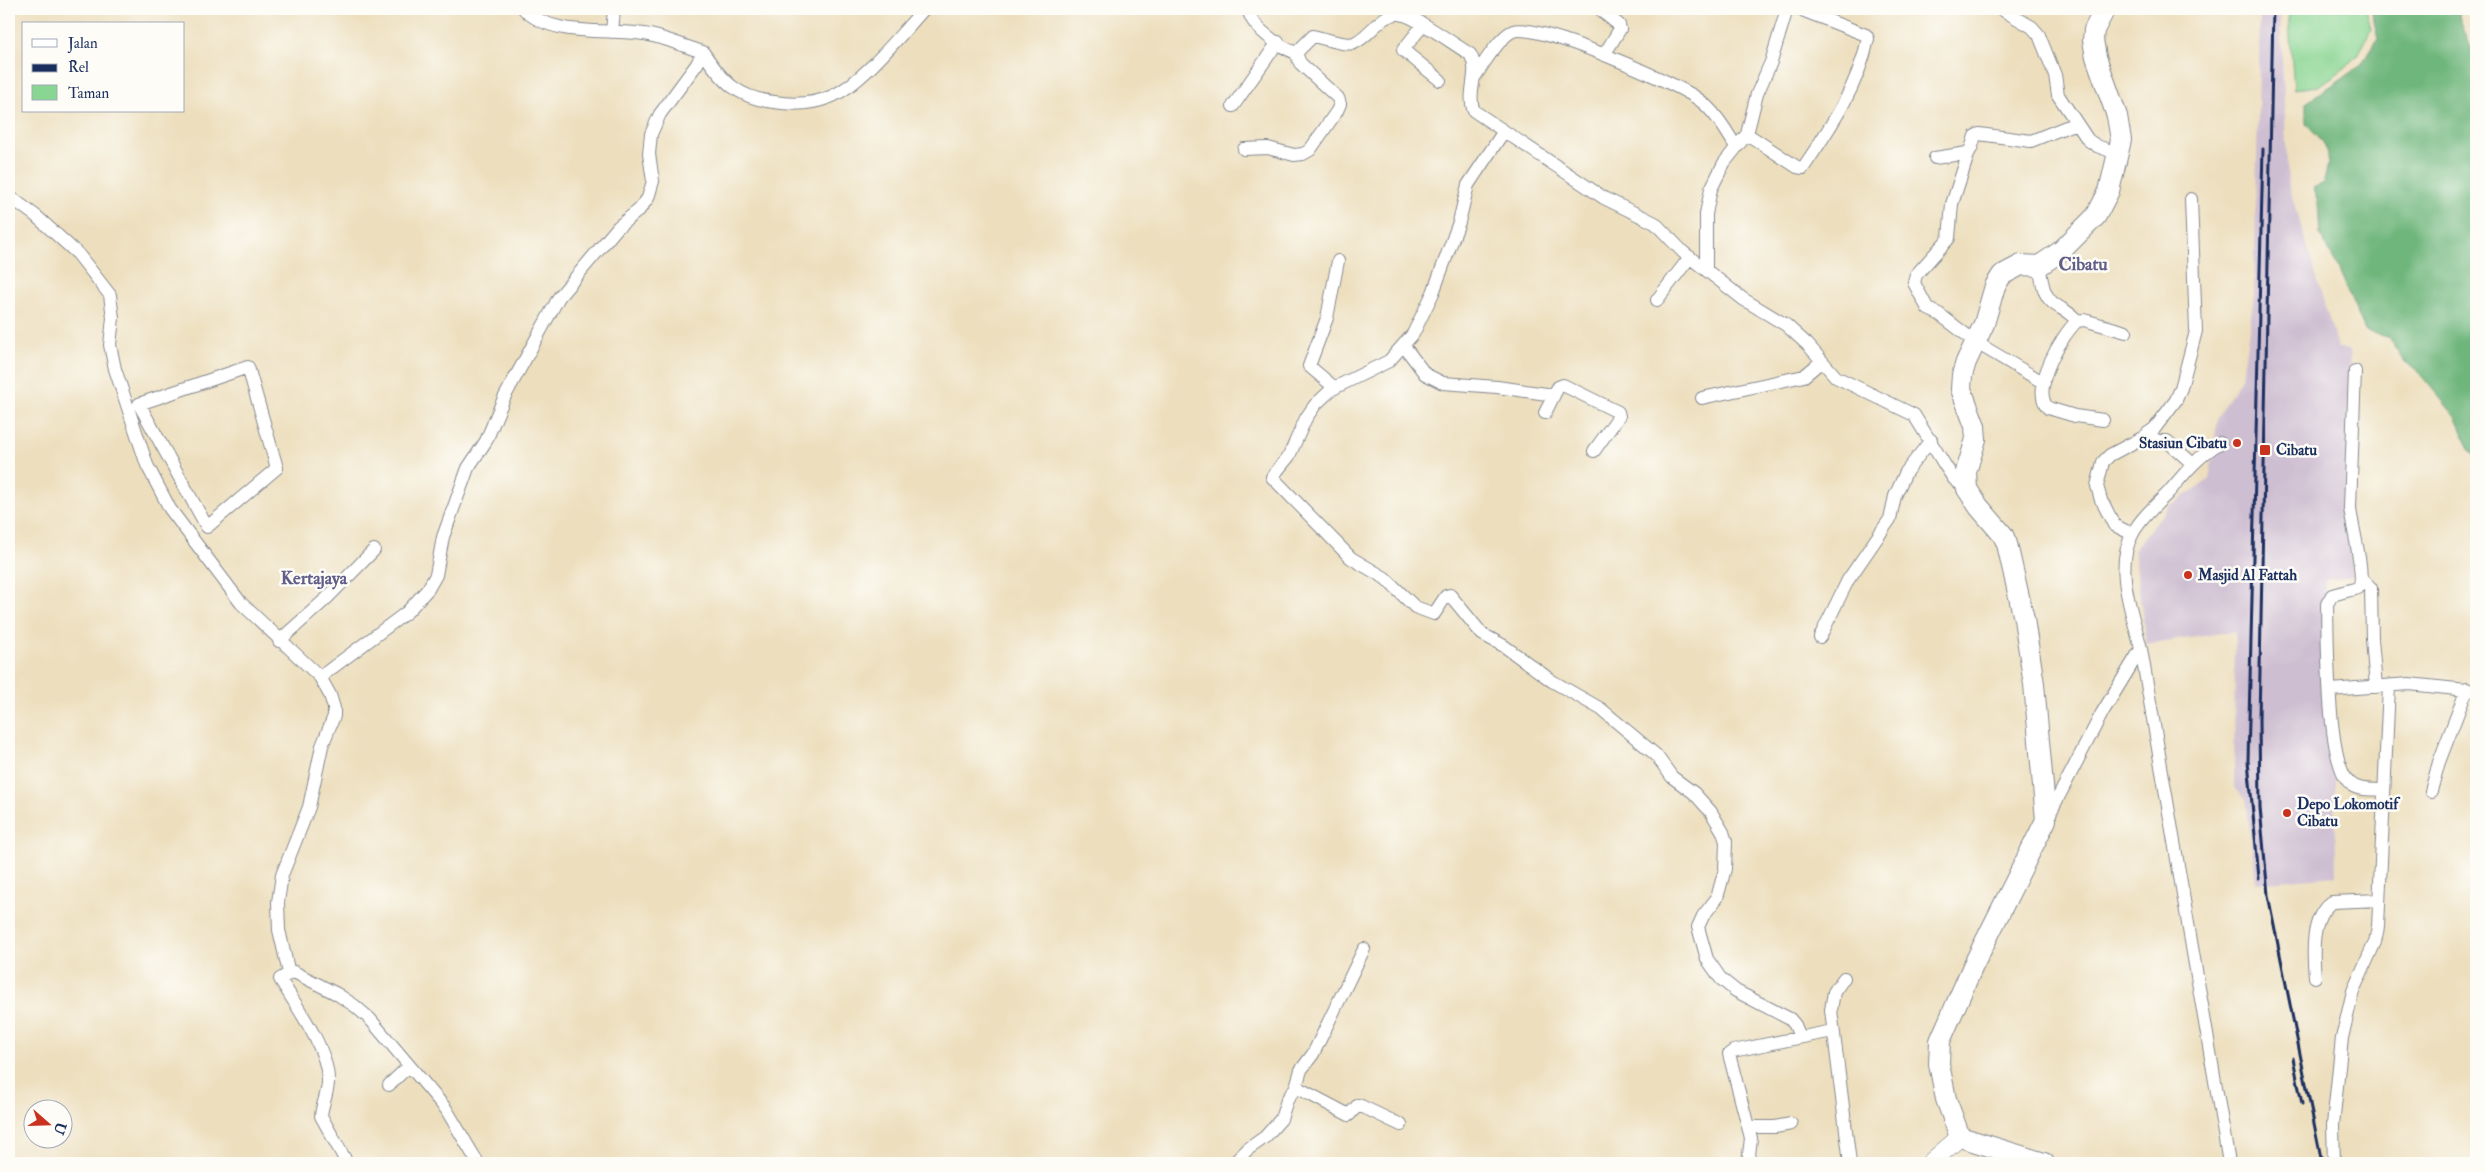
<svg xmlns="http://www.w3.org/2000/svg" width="2485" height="1172" font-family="'IM FELL Double Pica',serif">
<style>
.industrial{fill:#cebed1}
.green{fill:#89d592;stroke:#528278}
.forest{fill:#6eb67c;stroke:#44726d}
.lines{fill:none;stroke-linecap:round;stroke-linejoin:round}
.street-casing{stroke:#84878e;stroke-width:14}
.secondary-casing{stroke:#84878e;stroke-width:19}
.primary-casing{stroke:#84878e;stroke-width:22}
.street{stroke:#fff;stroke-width:12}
.secondary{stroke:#fff;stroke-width:18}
.primary{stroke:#fff;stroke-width:20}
.rail{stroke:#1b2f5e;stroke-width:3}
.poi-dot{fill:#c8321e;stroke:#fdfcf7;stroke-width:2}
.labels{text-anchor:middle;stroke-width:5;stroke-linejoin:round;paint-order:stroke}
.poi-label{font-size:15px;font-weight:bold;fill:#1b2f5e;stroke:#fdfcf7;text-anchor:start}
.quarter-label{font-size:18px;font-weight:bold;fill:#605d89;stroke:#fdfcf7}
</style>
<rect width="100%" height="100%" fill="#fdfcf7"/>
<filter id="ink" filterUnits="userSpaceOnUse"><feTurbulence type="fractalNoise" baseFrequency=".02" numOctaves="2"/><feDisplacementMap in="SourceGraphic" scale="10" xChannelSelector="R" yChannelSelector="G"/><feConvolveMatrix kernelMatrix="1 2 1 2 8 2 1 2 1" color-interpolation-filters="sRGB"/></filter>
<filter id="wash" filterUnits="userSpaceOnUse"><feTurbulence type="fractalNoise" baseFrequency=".0096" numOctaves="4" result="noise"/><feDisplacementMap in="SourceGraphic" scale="20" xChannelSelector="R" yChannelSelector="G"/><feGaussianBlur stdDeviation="1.12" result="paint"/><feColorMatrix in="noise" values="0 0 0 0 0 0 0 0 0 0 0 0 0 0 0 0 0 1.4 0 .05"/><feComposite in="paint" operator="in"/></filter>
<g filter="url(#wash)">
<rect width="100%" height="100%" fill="#eddfbe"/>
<!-- industrial -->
<path class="industrial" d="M 2280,16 L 2288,183 L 2338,349 L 2350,350 L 2346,506 L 2353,576 L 2326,580 L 2322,691 L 2335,778 L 2336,876 L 2256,883 L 2246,799 L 2234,787 L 2235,631 L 2146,645 L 2134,549 L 2169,506 L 2209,480 L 2218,417 L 2242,376 L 2254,296 L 2260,17 Z"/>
<!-- green -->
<path class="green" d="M 2288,9 L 2366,9 L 2371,29 L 2358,55 L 2337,74 L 2318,86 L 2294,89 Z"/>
<!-- forest -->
<path class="forest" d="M 2371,9 L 2460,9 L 2459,17 L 2476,59 L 2476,457 L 2470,451 L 2455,416 L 2420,374 L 2402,359 L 2388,337 L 2365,331 L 2337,265 L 2320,235 L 2318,203 L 2313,188 L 2323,183 C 2333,152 2329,146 2306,124 L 2306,103 L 2360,66 L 2378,38 Z"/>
</g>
<g filter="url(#ink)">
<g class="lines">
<!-- street casing -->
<g class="street-casing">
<path id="street" d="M 524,9 C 552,38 607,28 644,34 C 664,37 683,46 703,52
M 1249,9 C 1249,26 1280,47 1296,53 L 1313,36 C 1322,38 1347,46 1354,43 C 1370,37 1380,13 1399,14 C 1413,14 1456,46 1470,54 C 1481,72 1466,92 1474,111 L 1604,198 L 1655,223 L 1683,252 L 1743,299 L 1786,325 L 1808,345 L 1836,377 L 1914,415 L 1946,467 L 1954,479 L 1967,489
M 2001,9 L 2032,27 L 2039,35 L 2055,75 L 2058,95 L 2088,140 L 2097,146 L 2119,154
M 1602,11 L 1619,25 L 1620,29 L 1604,55
M 1423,25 L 1403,50 L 1440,80
M 612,32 L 614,9
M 1474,78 C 1482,66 1500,36 1513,31 C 1537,22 1671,81 1695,97 C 1713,108 1726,130 1736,147
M 1233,106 L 1278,42
M 1504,131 L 1468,185 L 1459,222 L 1433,293 L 1413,334 L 1389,361 L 1332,389 L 1315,405 L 1306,418 L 1289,456 L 1272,477 L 1351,558 L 1385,578 L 1415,607 L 1434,614 L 1446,596 L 1450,595 L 1482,634 L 1504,646 L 1552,681 L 1601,709 L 1656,755 L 1672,777 L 1694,793 L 1711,812 L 1723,832 L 1726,842 L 1725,869 L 1717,898 L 1703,916 L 1698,927 L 1707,959 L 1721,979 L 1736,991 L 1790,1019 L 1795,1025 L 1800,1037
M 1747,134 L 1797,167 L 1803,168 C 1830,128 1858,87 1868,39 L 1866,35 L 1799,9
M 1244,149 L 1268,148 L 1294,155 L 1303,154 L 1310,150 L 1337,111 L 1340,104 L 1338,98 L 1300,63 L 1296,53
M 1969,152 L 1952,204 L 1949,238 L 1916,275 L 1914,283 L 1928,309 L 1939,314 L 1977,343 L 2044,383
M 1935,158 L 1967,153 L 1971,149 L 1975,136 L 1979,134 L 2031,141 L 2076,123
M 9,196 L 36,216 L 78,254 L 110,295 L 113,318 L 110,345 L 115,369 L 147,465 L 170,509 L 241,603 L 320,677 L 330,695 L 334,708 L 334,716 L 322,746 L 309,807 L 282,875 L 278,902 L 279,930 L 288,969 L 337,994 L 355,1006 L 370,1019 L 446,1109 L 478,1163
M 2039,266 C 2042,278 2042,293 2052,302 C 2061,310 2070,311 2077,321
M 1706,270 L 1706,214 L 1711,189 L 1724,163 L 1747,134 L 1757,94 L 1771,62 L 1787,9
M 1657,300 L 1690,257
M 1404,346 L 1425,374 L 1443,383 L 1497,387 L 1554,395
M 248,367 L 277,468 L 207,527 L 139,404 Z
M 2355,371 L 2350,507 C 2351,524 2367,578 2358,588 L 2332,595 L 2327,604 C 2328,637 2326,764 2350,783 C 2358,791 2372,789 2383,790
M 1335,388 L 1309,366 L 1327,318 L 1338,261
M 1702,398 L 1804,376 L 1822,361
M 1545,413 L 1558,387 L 1563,385 L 1618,412 L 1619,416 L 1594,451
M 2103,420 L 2075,416 L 2048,408 C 2030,388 2062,335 2077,321 L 2084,320 L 2126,332
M 2148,433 L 2157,441 L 2167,441 L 2193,464
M 2220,443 C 2199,455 2184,474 2168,493 C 2156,505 2141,518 2133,533 C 2113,568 2133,614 2141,649 L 2229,1163
M 2101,500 L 2097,486 L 2103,462 L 2110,455 L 2142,438 L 2155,428 L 2176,400 L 2181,388 L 2196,331 L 2191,199
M 2104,505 L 2114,525 L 2132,534
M 2362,579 L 2371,588 L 2372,639 L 2376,687
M 1820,637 L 1848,580 L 1890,519 L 1895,496 L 1906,472 L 1931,440
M 279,641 L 327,598 L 374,550
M 320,677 L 407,612 L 428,589 L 436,575 L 443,537 L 468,468 L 486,441 L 504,398 L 559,297 L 618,227 L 639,210 L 648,198 L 653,181 L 649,154 L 651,134 L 660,114 L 697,64 L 703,52 C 723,82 738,98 774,102 C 793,105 813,104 830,97 C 861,85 901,34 924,9
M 2330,690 L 2409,684 L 2476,691
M 2431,791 L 2439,762 L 2467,689
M 2048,817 L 2102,713 L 2141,649
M 292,972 L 280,979 C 296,1006 327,1047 328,1079 C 329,1092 322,1103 321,1116 L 347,1163
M 2315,977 C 2313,954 2310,917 2332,902 L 2379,900
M 1844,978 L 1834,992 L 1831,1010 L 1850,1163
M 389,1085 L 409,1066
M 1296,1087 L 1349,1115 L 1358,1105 L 1361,1106 L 1401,1125
M 1749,1127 L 1775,1127 L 1791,1124
M 1234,1163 L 1248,1149 L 1265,1137 L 1281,1119 L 1287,1100 L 1296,1087 L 1301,1070 L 1313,1054 L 1364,949
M 1748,1163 L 1751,1138 L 1729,1054 L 1733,1051 L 1833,1031
M 2334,1163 L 2333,1125 L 2342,1038 L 2353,991 L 2375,942 L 2378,927 L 2389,686"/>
</g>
<!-- secondary casing -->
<g class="secondary-casing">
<path id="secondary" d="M 1930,1163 L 1960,1137"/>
</g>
<!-- primary casing -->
<g class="primary-casing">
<path id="primary" d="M 2044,1163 L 1960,1137 L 1946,1099 L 1939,1064 L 1940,1041 L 1973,966 L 2046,820 L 2034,684 L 2024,619 L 2007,544 L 2003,535 L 1979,507 L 1967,489 L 1966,472 L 1976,439 L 1975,426 L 1961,389 L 1962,375 L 1966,362 L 1984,324 L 1995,286 L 2002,275 L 2021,265 L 2039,266 L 2061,251 L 2096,216 L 2109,191 L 2121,140 L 2117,116 L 2096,57 L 2093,40 L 2094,30 L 2105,9"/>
</g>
<!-- street -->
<use href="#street" class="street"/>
<!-- secondary -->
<use href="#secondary" class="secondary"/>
<!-- primary -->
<use href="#primary" class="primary"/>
<!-- rail -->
<path class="rail" d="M 2273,9 L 2259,721 L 2260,808 L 2268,895 L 2322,1163
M 2259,878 L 2248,761 L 2263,149
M 2293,1058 L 2302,1104"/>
</g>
</g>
<!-- markers -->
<g class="poi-dot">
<circle cx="2237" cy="443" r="5"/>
<rect x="2259" y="444" width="12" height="12" rx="2.5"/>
<circle cx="2188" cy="575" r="5"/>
<circle cx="2287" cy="813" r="5"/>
</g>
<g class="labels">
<!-- poi labels -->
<g class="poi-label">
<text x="2227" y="448" text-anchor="end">Stasiun Cibatu</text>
<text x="2276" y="455">Cibatu</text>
<text x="2198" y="580">Masjid Al Fattah</text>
<text x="2297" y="809">Depo Lokomotif<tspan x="2297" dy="17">Cibatu</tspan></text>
</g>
<!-- quarter labels -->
<g class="quarter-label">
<text x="2083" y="270">Cibatu</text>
<text x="314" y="584">Kertajaya</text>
</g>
</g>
<!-- margin -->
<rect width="2485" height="1172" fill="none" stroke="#fdfcf7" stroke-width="30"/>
<!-- legend -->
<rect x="22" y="22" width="162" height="90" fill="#fdfcf7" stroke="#a3aaba"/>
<rect x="32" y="39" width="25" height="8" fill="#ffffff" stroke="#a3aaba"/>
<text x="68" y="48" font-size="15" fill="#1b2f5e">Jalan</text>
<rect x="32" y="64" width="25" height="8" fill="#1b2f5e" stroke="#a3aaba"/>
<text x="68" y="72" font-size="15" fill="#1b2f5e">Rel</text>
<rect x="32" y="85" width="25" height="15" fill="#89d592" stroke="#a3aaba"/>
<text x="68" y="98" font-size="15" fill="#1b2f5e">Taman</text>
<!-- north arrow -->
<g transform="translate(48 1124) rotate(110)"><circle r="24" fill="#fdfcf7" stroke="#a3aaba"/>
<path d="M0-4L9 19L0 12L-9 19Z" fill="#c8321e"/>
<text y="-8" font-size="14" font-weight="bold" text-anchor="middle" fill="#1b2f5e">U</text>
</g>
</svg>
